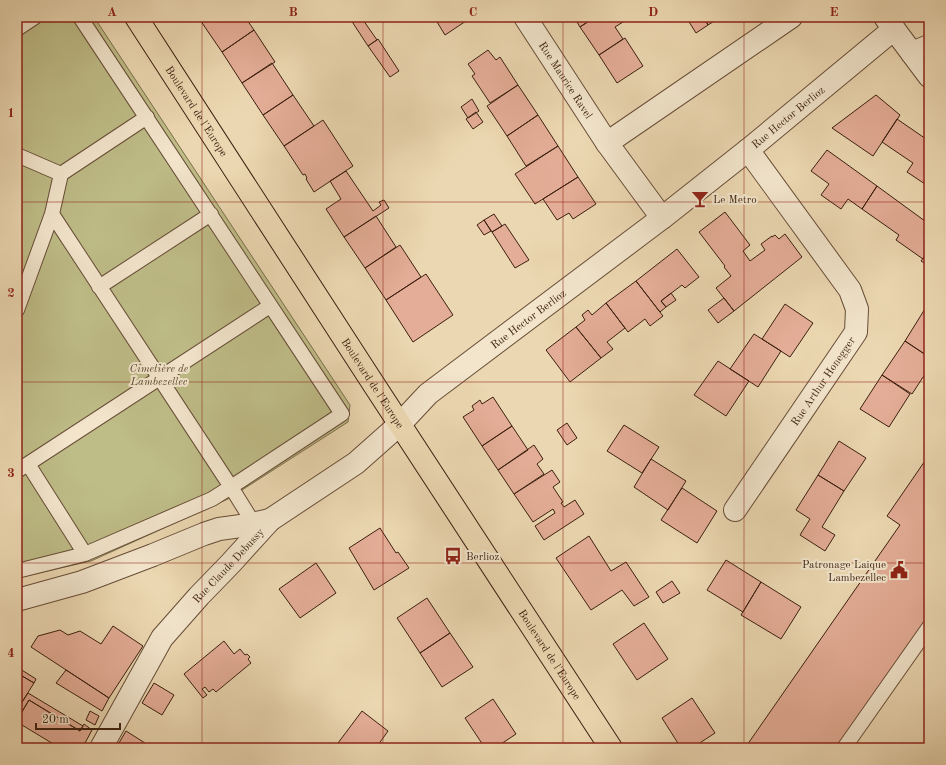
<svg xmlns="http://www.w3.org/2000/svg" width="946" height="765" font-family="'Old Standard TT',serif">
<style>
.green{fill:#bebc87;stroke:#7c6e4a}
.building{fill:#e4ad97;stroke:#3b1f0e}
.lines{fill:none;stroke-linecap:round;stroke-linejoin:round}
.lane-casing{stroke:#674d37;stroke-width:16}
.street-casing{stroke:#674d37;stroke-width:24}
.primary-casing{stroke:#3b1f0e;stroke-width:24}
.lane{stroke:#f2e5cc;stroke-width:14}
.street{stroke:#f2e5cc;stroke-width:22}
.primary{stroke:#ebd7b1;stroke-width:22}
.grid{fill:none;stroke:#8f2418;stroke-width:1;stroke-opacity:0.55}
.labels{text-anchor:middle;stroke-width:4;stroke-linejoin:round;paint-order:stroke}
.street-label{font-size:11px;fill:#3b1f0e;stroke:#f2e5cc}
.poi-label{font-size:11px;fill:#3b1f0e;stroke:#f2e5cc;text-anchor:start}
.park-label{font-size:11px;font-style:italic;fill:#5c462c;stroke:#f2e5cc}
.neatline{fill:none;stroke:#8f2418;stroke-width:1.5}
.grid-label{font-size:13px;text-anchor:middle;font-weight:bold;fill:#8f2418}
</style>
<rect width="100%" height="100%" fill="#ebd7b1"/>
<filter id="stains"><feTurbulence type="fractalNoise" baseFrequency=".005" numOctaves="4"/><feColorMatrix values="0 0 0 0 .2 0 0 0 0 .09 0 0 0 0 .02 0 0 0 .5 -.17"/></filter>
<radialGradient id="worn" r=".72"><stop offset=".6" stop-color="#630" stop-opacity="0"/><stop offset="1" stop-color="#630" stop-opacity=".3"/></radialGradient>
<!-- green -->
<path class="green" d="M 17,17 L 94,17 L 350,405 L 348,422 L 228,499 L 91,561 L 17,578 Z"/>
<!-- building -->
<path class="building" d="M 198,17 L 245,17 L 254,30 L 222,52 Z
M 349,17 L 361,17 L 377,40 L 368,46 Z
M 434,17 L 472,17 L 445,35 Z
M 574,17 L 595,17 L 580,27 Z
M 595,17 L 631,17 L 615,27 L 623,39 L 599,55 L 580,27 Z
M 686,17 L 704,17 L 708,25 L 696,33 Z
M 704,17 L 718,17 L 719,18 L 708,25 Z
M 254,30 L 275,62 L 242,83 L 222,52 Z
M 625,38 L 643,66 L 617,83 L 599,55 Z
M 378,39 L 399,71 L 390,77 L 368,46 Z
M 488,50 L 496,60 L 500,57 L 518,85 L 490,103 L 472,76 L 475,74 L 468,64 Z
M 272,63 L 293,95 L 263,115 L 242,83 Z
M 518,85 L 538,115 L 507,136 L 487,106 Z
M 293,95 L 314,126 L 284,146 L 263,115 Z
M 876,95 L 900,115 L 873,156 L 832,128 Z
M 472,99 L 479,111 L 468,118 L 461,107 Z
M 476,112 L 483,122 L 473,129 L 466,119 Z
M 538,115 L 558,146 L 526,166 L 507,136 Z
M 897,119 L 929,141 L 924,149 L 929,153 L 928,186 L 907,172 L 913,163 L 882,142 Z
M 323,120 L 353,166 L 314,192 L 306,179 L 307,178 L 305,174 L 303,175 L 284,146 Z
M 558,146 L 578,177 L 535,204 L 515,174 Z
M 827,150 L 877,186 L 862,209 L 848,199 L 841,209 L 821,195 L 829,184 L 811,171 Z
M 346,171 L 373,211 L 381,205 L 379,202 L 384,200 L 389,208 L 344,237 L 326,209 L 341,199 L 330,181 Z
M 578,177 L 596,204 L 573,219 L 569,213 L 557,220 L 543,199 Z
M 877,186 L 929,224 L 929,250 L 923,259 L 896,240 L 899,235 L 862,209 Z
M 725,212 L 750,245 L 743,251 L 750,261 L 765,250 L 761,244 L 772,236 L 772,237 L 775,235 L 779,239 L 785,234 L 802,257 L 734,311 L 716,288 L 731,276 L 724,267 L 725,266 L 699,232 Z
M 494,214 L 502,226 L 492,232 L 484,220 Z
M 376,216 L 396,247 L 365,268 L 344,237 Z
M 484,220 L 491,231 L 484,235 L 477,225 Z
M 505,224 L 529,260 L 515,268 L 492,232 Z
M 400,245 L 421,277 L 386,300 L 365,268 Z
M 677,249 L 699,277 L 685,288 L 682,285 L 661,301 L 666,307 L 660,312 L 636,281 Z
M 929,250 L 929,266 L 921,261 Z
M 426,274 L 453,315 L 413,342 L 386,300 Z
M 636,281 L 663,316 L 650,326 L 645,319 L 628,332 L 606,303 Z
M 671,293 L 676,300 L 666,307 L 661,301 Z
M 724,298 L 734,311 L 718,323 L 708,310 Z
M 606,303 L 625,328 L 607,342 L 613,349 L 601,358 L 576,327 L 585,320 L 582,315 L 588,310 L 592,315 Z
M 785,304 L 813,323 L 790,357 L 762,339 Z
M 928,304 L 929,305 L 929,357 L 905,341 Z
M 576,327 L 601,358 L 570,382 L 546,350 Z
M 754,334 L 781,351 L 758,387 L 730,369 Z
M 905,341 L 929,357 L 929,368 L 912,394 L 882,375 Z
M 718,361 L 749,381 L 726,416 L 694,395 Z
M 882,375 L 910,394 L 889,427 L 860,409 Z
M 493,397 L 512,426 L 482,446 L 463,417 L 474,410 L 472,406 L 480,400 L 482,404 Z
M 567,423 L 577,438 L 567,445 L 557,430 Z
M 624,425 L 659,447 L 642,473 L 607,451 Z
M 512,426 L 528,450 L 498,470 L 482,446 Z
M 839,441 L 866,458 L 844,491 L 818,475 Z
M 534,445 L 543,459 L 537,464 L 544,474 L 514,494 L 498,470 Z
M 929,455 L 929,615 L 837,748 L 745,748 L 900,525 L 887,516 Z
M 651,459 L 686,481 L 668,510 L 634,487 Z
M 552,470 L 560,482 L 553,487 L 563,502 L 561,503 L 564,507 L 575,500 L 584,514 L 544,540 L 535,526 L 555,513 L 553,509 L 533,522 L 514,494 Z
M 818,475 L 844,491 L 822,527 L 835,535 L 825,551 L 800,535 L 810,519 L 796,510 Z
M 682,488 L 717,511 L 697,543 L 661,520 Z
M 380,528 L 396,553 L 398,552 L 409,568 L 374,590 L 349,548 Z
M 589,536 L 611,571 L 626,562 L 649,597 L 634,606 L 622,590 L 591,610 L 556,558 Z
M 726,560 L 761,582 L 743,612 L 707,590 Z
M 316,563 L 336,593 L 300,618 L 279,589 Z
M 672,581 L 680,593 L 663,603 L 656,592 Z
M 761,582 L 801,607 L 781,639 L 741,615 Z
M 427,598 L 450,633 L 420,653 L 397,618 Z
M 644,623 L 668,659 L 637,680 L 613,644 Z
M 113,626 L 143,646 L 109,698 L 31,647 L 38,636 L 60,630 L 68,635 L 80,631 L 101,644 Z
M 450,633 L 473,667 L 442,687 L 420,653 Z
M 224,641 L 234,654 L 240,649 L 245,655 L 247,654 L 250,657 L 248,659 L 251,663 L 216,692 L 213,689 L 209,692 L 205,687 L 202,689 L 207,695 L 203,698 L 184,674 Z
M 17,667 L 36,679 L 34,683 L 17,673 Z
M 66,670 L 109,698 L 102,711 L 56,683 Z
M 17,673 L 34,683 L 17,710 Z
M 154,683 L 174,695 L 162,715 L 142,703 Z
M 28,693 L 83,726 L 80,731 L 29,700 L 17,720 L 17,710 Z
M 692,698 L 715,733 L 692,748 L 681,748 L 662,718 Z
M 493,699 L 516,734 L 495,748 L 485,748 L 465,718 Z
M 29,700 L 80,731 L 84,724 L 92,730 L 85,743 L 74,748 L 60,748 L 17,722 L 17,720 Z
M 90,711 L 99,716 L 95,725 L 86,720 Z
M 362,711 L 388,731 L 376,748 L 335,747 Z
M 126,731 L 145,743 L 142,748 L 116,748 Z"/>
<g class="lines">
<!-- lane casing -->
<g class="lane-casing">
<path id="lane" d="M 17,29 L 35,17
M 17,155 L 61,174 L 52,214 L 231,487 L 342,414 L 80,17
M 61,174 L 147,117
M 99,287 L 211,214
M 17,310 L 52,214
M 28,464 L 85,554
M 17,471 L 270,306
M 17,571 L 85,554 L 212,499 L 231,487 L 254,524
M 844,748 L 929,627"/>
</g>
<!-- street casing -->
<g class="street-casing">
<g id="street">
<path id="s1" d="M 525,17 L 607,143 L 662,218"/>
<path d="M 885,17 L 929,76"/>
<path d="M 912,53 L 929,46"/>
<path d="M 607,143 L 791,17"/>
<path id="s2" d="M 735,510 L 856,332 L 857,309 L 850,290 L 748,150"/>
<path d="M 17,600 L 82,582 L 153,555 L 204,534 L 219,529 L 248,525 L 270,520"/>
<path id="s3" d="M 101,748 L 162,638 L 199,596 L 231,563 L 270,520 L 356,463 L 400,424 L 428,394 L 662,218 L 748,150 L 894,29"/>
</g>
</g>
<!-- primary casing -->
<g class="primary-casing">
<g id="primary">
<path id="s4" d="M 136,17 L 367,374 L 611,748"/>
</g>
</g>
<!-- lane -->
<use href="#lane" class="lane"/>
<!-- street -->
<use href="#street" class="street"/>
<!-- primary -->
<use href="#primary" class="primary"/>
</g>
<!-- grid -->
<path class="grid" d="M 202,17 L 202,748M 383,17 L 383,748M 563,17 L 563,748M 744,17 L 744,748M 17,202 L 929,202M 17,382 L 929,382M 17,563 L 929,563"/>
<!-- icons -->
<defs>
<g id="bar-bare" transform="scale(1.38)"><path d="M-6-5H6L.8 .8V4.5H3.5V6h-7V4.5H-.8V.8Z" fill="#8f2418" stroke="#f2e5cc" stroke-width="2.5" paint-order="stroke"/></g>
<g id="bus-bare" transform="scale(1.38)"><path d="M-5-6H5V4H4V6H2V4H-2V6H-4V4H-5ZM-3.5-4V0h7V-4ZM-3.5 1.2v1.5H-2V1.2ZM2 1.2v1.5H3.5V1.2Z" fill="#8f2418" stroke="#f2e5cc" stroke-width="2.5" paint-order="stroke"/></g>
<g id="civic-bare" transform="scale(1.38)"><path d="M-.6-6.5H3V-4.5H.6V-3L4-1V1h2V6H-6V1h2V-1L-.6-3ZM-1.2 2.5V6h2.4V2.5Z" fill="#8f2418" stroke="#f2e5cc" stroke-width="2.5" paint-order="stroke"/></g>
</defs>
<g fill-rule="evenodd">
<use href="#bar-bare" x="700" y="199"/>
<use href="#bus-bare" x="453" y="556"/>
<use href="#civic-bare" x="899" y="570"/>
</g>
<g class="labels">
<!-- street labels -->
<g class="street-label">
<text dy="4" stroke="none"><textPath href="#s1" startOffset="75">Rue Maurice Ravel</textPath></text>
<text dy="4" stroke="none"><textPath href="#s4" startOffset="112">Boulevard de l'Europe</textPath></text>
<text dy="4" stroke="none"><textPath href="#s3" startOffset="943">Rue Hector Berlioz</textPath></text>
<text dy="4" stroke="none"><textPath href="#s3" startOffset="614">Rue Hector Berlioz</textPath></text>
<text dy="4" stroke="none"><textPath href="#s2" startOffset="156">Rue Arthur Honegger</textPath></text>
<text dy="4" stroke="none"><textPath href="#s4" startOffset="436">Boulevard de l'Europe</textPath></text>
<text dy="4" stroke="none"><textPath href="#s3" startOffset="224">Rue Claude Debussy</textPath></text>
<text dy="4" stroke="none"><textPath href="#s4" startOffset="760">Boulevard de l'Europe</textPath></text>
</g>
<!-- poi labels -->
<g class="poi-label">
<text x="713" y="203">Le Metro</text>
<text x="466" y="560">Berlioz</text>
<text x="886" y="568" text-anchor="end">Patronage Laique<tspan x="886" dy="13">Lambezellec</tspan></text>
</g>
<!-- park labels -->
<g class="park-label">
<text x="159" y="372">Cimetière de<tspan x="159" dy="13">Lambezellec</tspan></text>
</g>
</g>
<!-- margin -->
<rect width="946" height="765" fill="none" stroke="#ebd7b1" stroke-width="44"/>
<!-- scale -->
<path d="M36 723v6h84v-6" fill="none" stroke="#3b1f0e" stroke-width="2"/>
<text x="42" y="723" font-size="12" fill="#3b1f0e" stroke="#f2e5cc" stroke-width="3" paint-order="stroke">20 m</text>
<rect x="22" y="22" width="902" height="721" class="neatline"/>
<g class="grid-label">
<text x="112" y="16">A</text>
<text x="293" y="16">B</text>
<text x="473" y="16">C</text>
<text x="653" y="16">D</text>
<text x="834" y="16">E</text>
<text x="11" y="117">1</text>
<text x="11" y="297">2</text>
<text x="11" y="477">3</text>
<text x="11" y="657">4</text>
</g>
<rect width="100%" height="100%" filter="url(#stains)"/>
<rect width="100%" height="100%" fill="url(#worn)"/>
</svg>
